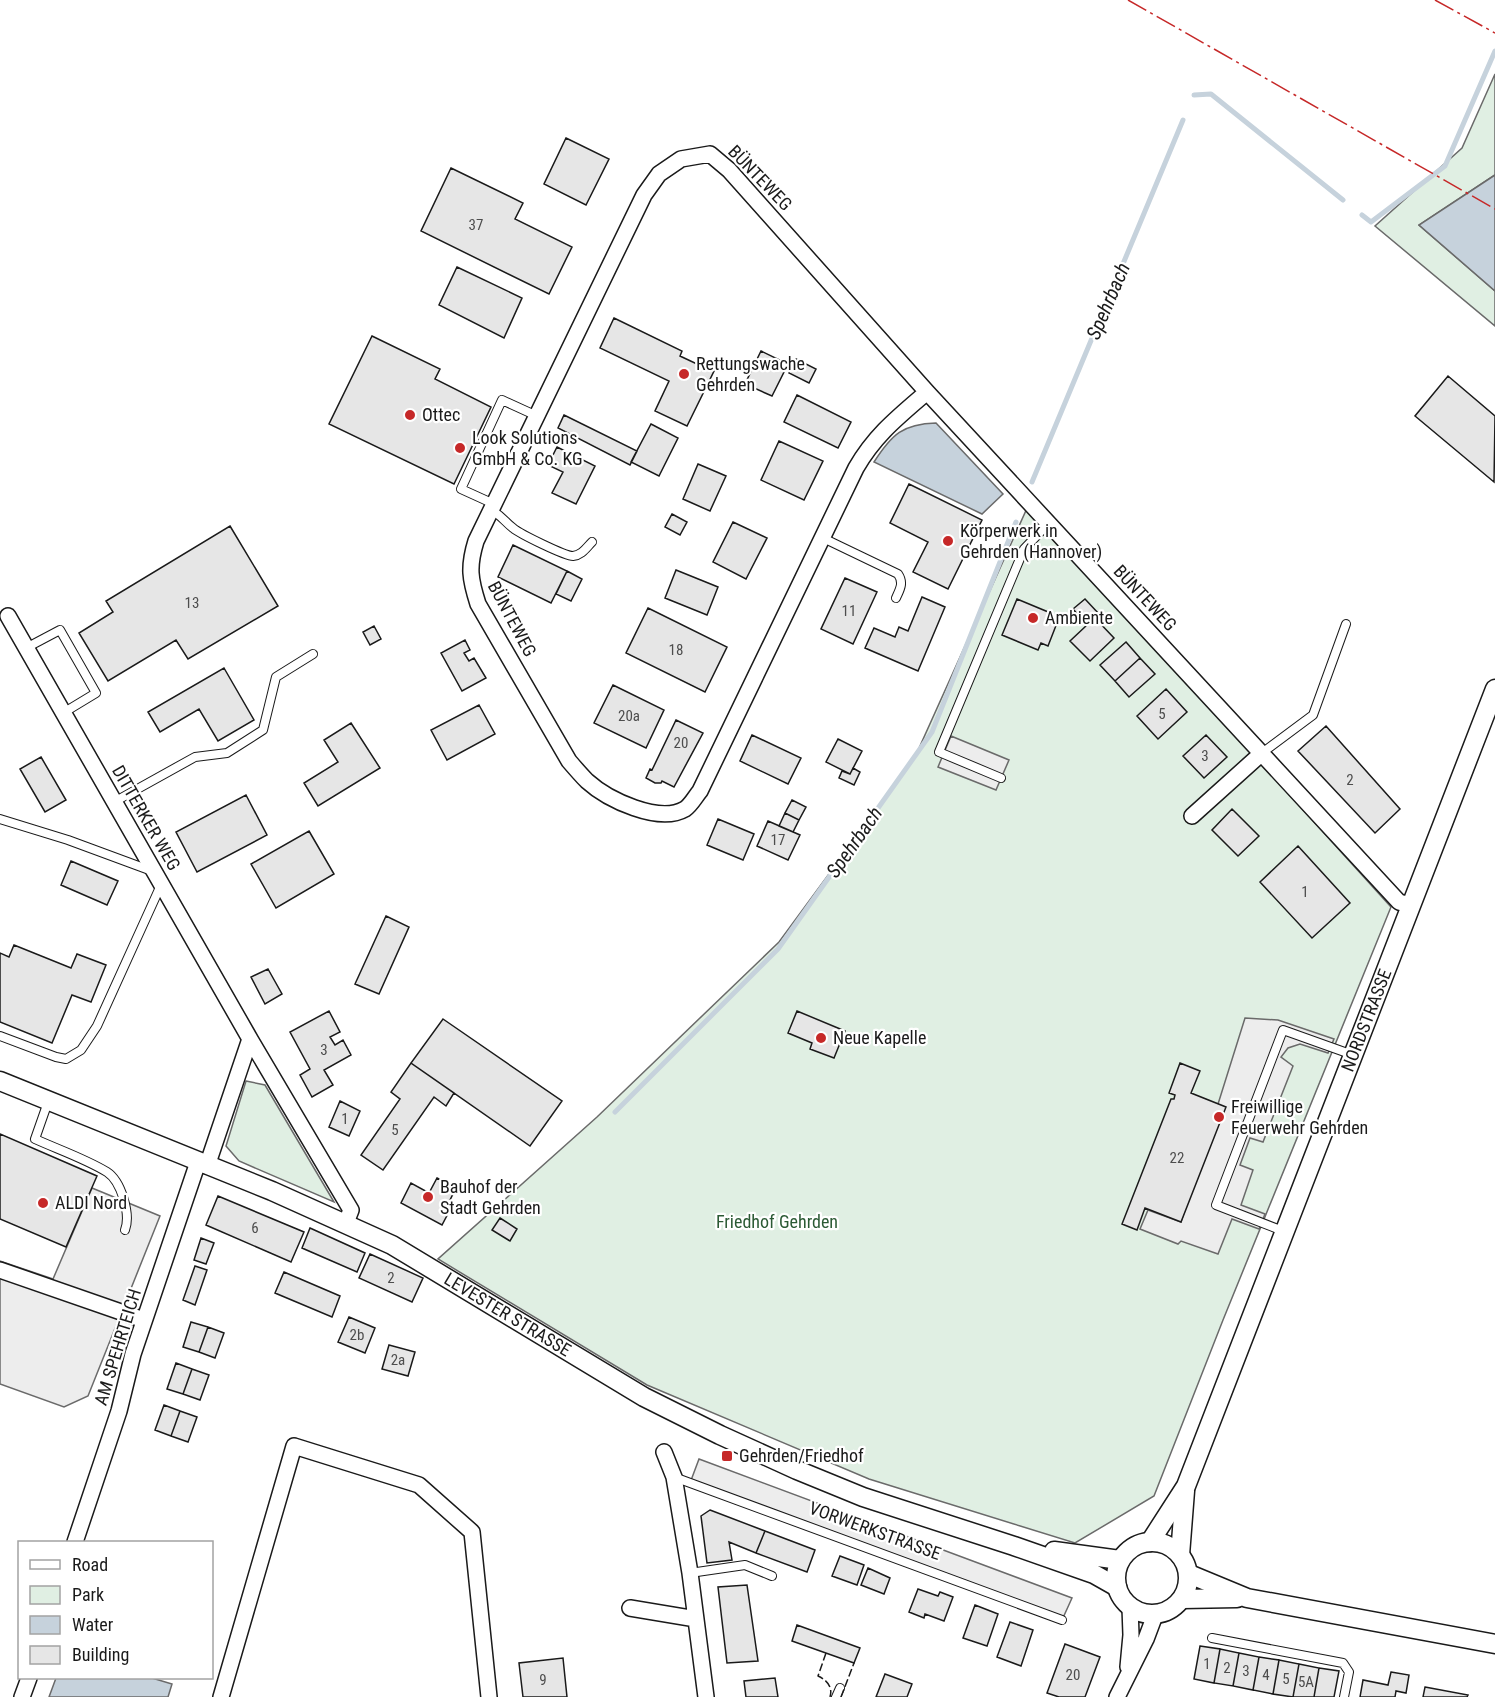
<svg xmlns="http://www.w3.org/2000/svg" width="1495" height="1697" font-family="'Roboto Condensed',sans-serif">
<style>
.green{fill:#e0efe3;stroke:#6a6a6a;stroke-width:1.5}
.parking{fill:#ededed;stroke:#6a6a6a;stroke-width:1.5}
.water{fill:#c6d2dc;stroke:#6a6a6a;stroke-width:1.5}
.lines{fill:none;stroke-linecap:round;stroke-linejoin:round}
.stream{stroke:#c6d2dc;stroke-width:5}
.building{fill:#e6e6e6;stroke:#1a1a1a;stroke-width:1.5}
.service-casing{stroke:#1a1a1a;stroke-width:10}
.minor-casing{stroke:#1a1a1a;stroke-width:18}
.tertiary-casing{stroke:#1a1a1a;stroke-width:21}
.service{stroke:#fff;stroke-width:8}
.minor{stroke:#fff;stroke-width:15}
.tertiary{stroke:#fff;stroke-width:18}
.fence{stroke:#1a1a1a;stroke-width:1.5;stroke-dasharray:8 3;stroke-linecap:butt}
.power{stroke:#c62828;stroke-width:1.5;stroke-dasharray:21 4.5 3 4.5;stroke-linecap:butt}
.poi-dot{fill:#c62828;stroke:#fff;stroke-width:2}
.labels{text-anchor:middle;stroke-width:4.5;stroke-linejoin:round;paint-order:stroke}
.number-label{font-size:15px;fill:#4d4d4d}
.street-label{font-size:18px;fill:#1a1a1a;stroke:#fff}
.poi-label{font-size:18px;fill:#1a1a1a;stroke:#fff;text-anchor:start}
.park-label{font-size:18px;fill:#2b5a34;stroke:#fff}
.water-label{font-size:20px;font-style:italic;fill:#1a1a1a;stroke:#fff}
</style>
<rect width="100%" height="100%" fill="#fff"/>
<!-- green -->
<path class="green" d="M 1495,74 L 1495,175 L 1419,225 L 1495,291 L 1495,326 L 1375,226 L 1462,148 Z
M 1028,506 L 1391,907 L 1223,1320 L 1154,1496 L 1075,1543 L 869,1479 L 647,1385 L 438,1259 L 597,1117 L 779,942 L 915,757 Z
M 246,1081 L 265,1085 L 334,1202 L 239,1161 L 226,1146 Z"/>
<!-- parking -->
<path class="parking" d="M 951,736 L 1009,760 L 996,790 L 938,767 Z
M 1245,1018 L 1278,1020 L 1334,1039 L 1328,1053 L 1300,1044 L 1288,1048 L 1281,1057 L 1293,1066 L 1263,1142 L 1250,1138 L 1240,1165 L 1253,1170 L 1241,1205 L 1265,1214 L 1259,1229 L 1232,1219 L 1218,1254 L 1181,1241 L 1178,1244 L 1140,1229 L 1148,1210 L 1181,1222 Z
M 92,1188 L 160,1216 L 88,1396 L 64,1407 L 0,1384 L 0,1261 L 53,1279 Z
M 699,1459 L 1072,1598 L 1062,1620 L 690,1483 Z"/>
<!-- water -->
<path class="water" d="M 1495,175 L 1495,291 L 1419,225 Z
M 936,423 L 1003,494 L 982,514 L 874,462 C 892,434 903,424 936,423 Z
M 56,1678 L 152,1678 L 172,1684 L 168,1697 L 49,1697 Z"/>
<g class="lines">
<!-- stream -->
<path class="stream" d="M 1194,95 L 1211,94 L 1343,200
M 1362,215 L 1371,222 L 1445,166 L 1495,51
M 1032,482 L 1183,120
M 615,1112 L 778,949 L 932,732 L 1016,522"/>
</g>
<!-- building -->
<path class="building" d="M 566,138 L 609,159 L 586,205 L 544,184 Z
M 451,168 L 523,203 L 515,219 L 572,247 L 549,294 L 421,231 Z
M 457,267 L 522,298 L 504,338 L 439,305 Z
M 614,318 L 682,351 L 680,356 L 699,365 L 701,360 L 716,367 L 687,426 L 655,411 L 669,381 L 600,348 Z
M 372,336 L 440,369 L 435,379 L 491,407 L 454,484 L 329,424 Z
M 761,351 L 788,364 L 772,396 L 745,384 Z
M 796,359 L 816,369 L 809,383 L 789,373 Z
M 1448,376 L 1495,416 L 1494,482 L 1415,416 Z
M 797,395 L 851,422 L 838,448 L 784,422 Z
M 564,415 L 637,451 L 630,465 L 558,428 Z
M 651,424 L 678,438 L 659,476 L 631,462 Z
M 779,441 L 823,461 L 804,500 L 761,480 Z
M 557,447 L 595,466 L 576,504 L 552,493 L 563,472 L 548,465 Z
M 698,464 L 726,476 L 710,511 L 683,499 Z
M 909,484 L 982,520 L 948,589 L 913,572 L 928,542 L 890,523 Z
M 672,514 L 687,522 L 680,535 L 665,527 Z
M 733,522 L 767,538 L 746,579 L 713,562 Z
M 230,526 L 278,606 L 188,659 L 176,640 L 108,681 L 79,633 L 113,612 L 106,601 Z
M 513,545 L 567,571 L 551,603 L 498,577 Z
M 676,570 L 718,587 L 707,615 L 665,598 Z
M 567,571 L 582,579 L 571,601 L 556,594 Z
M 845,578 L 877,592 L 853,644 L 821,629 Z
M 922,597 L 945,607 L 918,671 L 865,648 L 874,628 L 895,637 L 899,627 L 908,631 Z
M 1017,599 L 1053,614 L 1050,620 L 1057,623 L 1048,646 L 1041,643 L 1038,650 L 1002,635 Z
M 1085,599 L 1099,614 L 1095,618 L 1114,638 L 1090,661 L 1070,641 L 1087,625 L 1073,609 Z
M 648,608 L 727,647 L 705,692 L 626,653 Z
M 374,626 L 381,639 L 370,645 L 363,632 Z
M 465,640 L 470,650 L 464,653 L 469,661 L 474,658 L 486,678 L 462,691 L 441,653 Z
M 1126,642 L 1140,658 L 1115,681 L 1100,665 Z
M 1140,658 L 1155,674 L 1129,697 L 1115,681 Z
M 224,668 L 254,720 L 218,741 L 199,709 L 160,732 L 148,712 Z
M 613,685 L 664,710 L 646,748 L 594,723 Z
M 1166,689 L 1187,712 L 1158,739 L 1137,716 Z
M 479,705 L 495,734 L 447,760 L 431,730 Z
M 676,720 L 703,733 L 674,787 L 662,781 L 661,783 L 655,783 L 646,778 L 650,769 L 652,770 Z
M 351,723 L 380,768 L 318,806 L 304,783 L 338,762 L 324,740 Z
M 1326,726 L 1400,809 L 1375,833 L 1298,751 Z
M 752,735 L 801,758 L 788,784 L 740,761 Z
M 1206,735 L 1227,757 L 1204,778 L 1183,756 Z
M 838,739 L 862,751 L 850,774 L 826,762 Z
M 41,757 L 66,800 L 45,812 L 20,769 Z
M 853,768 L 860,772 L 854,785 L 839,778 L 842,771 L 850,774 Z
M 246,795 L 267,835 L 197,872 L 176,832 Z
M 792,800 L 806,807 L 799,820 L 785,813 Z
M 1232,809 L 1259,836 L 1238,856 L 1212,830 Z
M 785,813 L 799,820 L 793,832 L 779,826 Z
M 718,819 L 754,834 L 743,860 L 707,845 Z
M 768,821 L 800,835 L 788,860 L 757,846 Z
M 309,831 L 334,874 L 276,908 L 251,864 Z
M 1298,846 L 1350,903 L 1312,938 L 1260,882 Z
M 71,861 L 118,881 L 107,905 L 61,885 Z
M 386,916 L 409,927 L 379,994 L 355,984 Z
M 14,945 L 71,968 L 77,954 L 106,965 L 91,1002 L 72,995 L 52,1043 L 0,1022 L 0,953 L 9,957 Z
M 268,969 L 282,994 L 265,1004 L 251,977 Z
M 329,1011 L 340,1032 L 330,1037 L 335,1045 L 343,1040 L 351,1055 L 324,1070 L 333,1085 L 312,1097 L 300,1075 L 310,1069 L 290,1032 Z
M 797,1011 L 845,1031 L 834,1058 L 810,1049 L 812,1043 L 788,1033 Z
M 443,1019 L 562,1101 L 530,1146 L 411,1063 Z
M 411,1063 L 454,1093 L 446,1106 L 434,1097 L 383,1170 L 361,1155 L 400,1099 L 391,1092 Z
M 1180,1063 L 1200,1071 L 1191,1093 L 1226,1107 L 1181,1222 L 1145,1208 L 1137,1230 L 1122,1224 L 1171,1099 L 1174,1099 L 1175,1095 L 1169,1093 Z
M 340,1101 L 360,1111 L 349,1136 L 329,1127 Z
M 0,1134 L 97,1176 L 66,1247 L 0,1219 Z
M 437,1178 L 456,1188 L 449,1202 L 453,1204 L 442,1225 L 401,1203 L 411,1183 L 429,1193 Z
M 218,1196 L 304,1232 L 291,1262 L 206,1225 Z
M 500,1218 L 517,1229 L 510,1241 L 492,1230 Z
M 310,1228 L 365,1253 L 357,1272 L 302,1248 Z
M 201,1238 L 214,1243 L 206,1264 L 194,1260 Z
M 370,1254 L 423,1278 L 412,1302 L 359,1278 Z
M 195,1266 L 207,1270 L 195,1305 L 183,1300 Z
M 284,1272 L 340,1296 L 332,1317 L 275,1293 Z
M 349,1317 L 375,1328 L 365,1353 L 338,1342 Z
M 191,1322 L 208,1327 L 199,1352 L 183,1347 Z
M 208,1327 L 224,1333 L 215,1358 L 199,1352 Z
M 389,1345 L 415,1352 L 408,1376 L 382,1369 Z
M 176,1363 L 192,1369 L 183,1394 L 167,1389 Z
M 192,1369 L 209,1375 L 200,1400 L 183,1394 Z
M 164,1405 L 180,1411 L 171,1436 L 155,1430 Z
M 180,1411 L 197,1417 L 188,1442 L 171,1436 Z
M 710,1510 L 765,1531 L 756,1553 L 729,1542 L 732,1560 L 707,1563 L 701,1516 Z
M 765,1531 L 815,1550 L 807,1572 L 756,1553 Z
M 840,1556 L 864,1565 L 857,1585 L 832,1576 Z
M 868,1568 L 890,1578 L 884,1594 L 861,1585 Z
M 747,1585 L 758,1661 L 727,1663 L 718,1587 Z
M 918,1589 L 938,1596 L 940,1592 L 953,1597 L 944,1621 L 925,1614 L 924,1618 L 909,1612 Z
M 975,1605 L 998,1614 L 987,1646 L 963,1638 Z
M 1010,1622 L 1033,1630 L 1021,1666 L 997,1657 Z
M 797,1625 L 860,1648 L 854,1663 L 792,1641 Z
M 1065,1644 L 1100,1657 L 1085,1697 L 1059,1697 L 1047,1693 Z
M 1200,1646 L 1220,1649 L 1214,1683 L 1194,1679 Z
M 1220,1649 L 1239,1653 L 1233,1686 L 1214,1683 Z
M 1239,1653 L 1259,1657 L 1253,1690 L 1233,1686 Z
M 1259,1657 L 1279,1660 L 1273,1694 L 1253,1690 Z
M 563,1658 L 567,1697 L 523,1697 L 519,1663 Z
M 1279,1660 L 1299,1664 L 1293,1697 L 1273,1694 Z
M 1299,1664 L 1319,1668 L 1314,1697 L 1293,1697 Z
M 1319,1668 L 1339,1671 L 1334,1697 L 1314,1697 Z
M 1391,1672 L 1409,1675 L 1406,1693 L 1396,1691 L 1395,1697 L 1360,1697 L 1363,1680 L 1388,1685 Z
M 885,1674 L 912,1684 L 907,1697 L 876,1697 Z
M 775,1678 L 778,1697 L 746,1697 L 744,1681 Z
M 1425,1687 L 1468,1695 L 1467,1697 L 1423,1697 Z"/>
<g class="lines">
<!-- service casing -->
<g class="service-casing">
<path id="service" d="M 494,504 L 461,489 L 502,400 L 537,416
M 491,510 C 501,515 505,522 513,528 C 520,534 565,556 573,556 C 582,555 586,548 592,542
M 823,538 L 898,574 C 904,583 900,589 896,598
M 26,648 L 60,630 L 96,693 L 63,713
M 1262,753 L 1313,715 L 1346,624
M 1001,778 L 939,752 L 1024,549 L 1049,523
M 114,802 L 195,757 L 227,753 L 263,730 L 276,677 L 313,654
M 0,819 L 68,840 L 152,871
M 0,1036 L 56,1057 L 66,1059 L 81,1050 L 97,1026 L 161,885
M 48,1102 L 35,1139 C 57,1149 86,1159 107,1172 C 121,1181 131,1214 125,1230
M 1283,1231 L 1216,1205 L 1283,1030 L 1353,1055
M 674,1477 L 1062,1620
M 690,1573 L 745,1565 L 772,1576
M 1212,1638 L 1343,1663 L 1349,1672 L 1344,1697
M 836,1697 L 840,1688"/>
</g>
<!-- minor casing -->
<g class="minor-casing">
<path id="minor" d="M 927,392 C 898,417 875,435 856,468 L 700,791 C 695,797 691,805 685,809 C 659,824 608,800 587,781 C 581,775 575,768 569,761 L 478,604 C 470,579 468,567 476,541 L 644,195 L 659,174 L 681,159 L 710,154 L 729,170 L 927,392 L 1399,902 L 1410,905
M 8,616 L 250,1039 L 207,1166
M 1192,816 L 1262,753
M 250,1039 L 351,1210 L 346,1223
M 0,1270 L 144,1320
M 664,1452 L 674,1477 L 690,1573 L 706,1697
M 75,1542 L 119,1411 L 133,1354 L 198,1162
M 630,1608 L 696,1619
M 1128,1667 L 1131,1635 L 1130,1607
M 22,1697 L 29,1678
M 221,1697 L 294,1446 L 419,1485 L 472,1532 L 489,1697
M 1117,1697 L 1146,1639 L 1155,1615"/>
</g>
<!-- tertiary casing -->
<g class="tertiary-casing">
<g id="tertiary">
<path id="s1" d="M 0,1081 L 272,1191 L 392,1245 L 644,1397 L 720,1435 L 797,1470 L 863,1497 L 1014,1546 L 1094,1574 L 1117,1587"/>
<circle cx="1152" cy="1578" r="36"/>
<path id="s2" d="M 1150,1542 L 1186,1486 L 1495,689"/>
<path d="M 1054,1551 L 1120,1560"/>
<path d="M 1180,1555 L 1185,1491"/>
<path d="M 1189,1574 L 1247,1598 L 1495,1644"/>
<path d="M 1182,1599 L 1237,1598"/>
</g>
</g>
<!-- service -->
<use href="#service" class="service"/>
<!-- minor -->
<use href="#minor" class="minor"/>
<!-- tertiary -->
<use href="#tertiary" class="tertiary"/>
<!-- fence -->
<path class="fence" d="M 826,1653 L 818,1676 C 827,1680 833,1687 830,1697
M 841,1697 L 854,1663"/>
<!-- power -->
<path class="power" d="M 1128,0 L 1495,209
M 1435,0 L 1495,33"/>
</g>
<!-- markers -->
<g class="poi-dot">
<circle cx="684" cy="374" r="6"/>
<circle cx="410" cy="415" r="6"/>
<circle cx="460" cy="448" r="6"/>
<circle cx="948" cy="541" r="6"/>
<circle cx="1033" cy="618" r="6"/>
<circle cx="821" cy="1038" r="6"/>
<circle cx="1219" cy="1117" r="6"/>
<circle cx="428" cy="1197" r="6"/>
<circle cx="43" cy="1203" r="6"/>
<rect x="721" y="1450" width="12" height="12" rx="3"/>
</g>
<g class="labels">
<!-- number labels -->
<g class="number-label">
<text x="476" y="230">37</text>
<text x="192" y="608">13</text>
<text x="849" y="616">11</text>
<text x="676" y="655">18</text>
<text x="1162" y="719">5</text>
<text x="629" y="721">20a</text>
<text x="681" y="748">20</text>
<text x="1205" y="761">3</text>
<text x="1350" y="785">2</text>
<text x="778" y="845">17</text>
<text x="1305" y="897">1</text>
<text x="324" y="1055">3</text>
<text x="345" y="1124">1</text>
<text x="395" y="1135">5</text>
<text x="1177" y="1163">22</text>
<text x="255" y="1233">6</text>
<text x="391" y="1283">2</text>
<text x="357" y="1340">2b</text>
<text x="398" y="1365">2a</text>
<text x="1207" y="1669">1</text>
<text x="1227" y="1673">2</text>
<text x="1246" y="1676">3</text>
<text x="1073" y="1680">20</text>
<text x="1266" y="1680">4</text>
<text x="1286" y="1684">5</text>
<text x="543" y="1685">9</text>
<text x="1306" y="1687">5A</text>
</g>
<!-- street labels -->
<g class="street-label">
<text transform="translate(760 178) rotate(46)" y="6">BÜNTEWEG</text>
<text transform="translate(1145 598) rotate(47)" y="6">BÜNTEWEG</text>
<text transform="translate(512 619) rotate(62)" y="6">BÜNTEWEG</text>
<text transform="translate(146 818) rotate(60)" y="6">DITTERKER WEG</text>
<text dy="6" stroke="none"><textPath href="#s2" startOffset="566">NORDSTRASSE</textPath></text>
<text dy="6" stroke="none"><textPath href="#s1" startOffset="560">LEVESTER STRASSE</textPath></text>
<text transform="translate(118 1347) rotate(-73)" y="6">AM SPEHRTEICH</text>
<text transform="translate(875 1531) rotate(20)" y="6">VORWERKSTRASSE</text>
</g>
<!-- poi labels -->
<g class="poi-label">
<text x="696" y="370">Rettungswache<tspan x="696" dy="21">Gehrden</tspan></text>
<text x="422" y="421">Ottec</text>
<text x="472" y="444">Look Solutions<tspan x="472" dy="21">GmbH &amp; Co. KG</tspan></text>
<text x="960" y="537">Körperwerk in<tspan x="960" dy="21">Gehrden (Hannover)</tspan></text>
<text x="1045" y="624">Ambiente</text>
<text x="833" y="1044">Neue Kapelle</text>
<text x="1231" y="1113">Freiwillige<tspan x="1231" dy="21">Feuerwehr Gehrden</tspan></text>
<text x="440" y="1193">Bauhof der<tspan x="440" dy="21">Stadt Gehrden</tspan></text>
<text x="55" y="1209">ALDI Nord</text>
<text x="739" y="1462">Gehrden/Friedhof</text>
</g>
<!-- park labels -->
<g class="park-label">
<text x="777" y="1228">Friedhof Gehrden</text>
</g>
<!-- water labels -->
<g class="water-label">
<text transform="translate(1108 301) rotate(-67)" y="7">Spehrbach</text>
<text transform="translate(854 842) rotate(-55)" y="7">Spehrbach</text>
</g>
</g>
<!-- legend -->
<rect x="18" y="1541" width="195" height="138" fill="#ffffff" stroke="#a3a3a3" stroke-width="1.5"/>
<rect x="30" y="1560" width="30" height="9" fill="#ffffff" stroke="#a3a3a3" stroke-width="1.5"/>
<text x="72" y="1571" font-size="18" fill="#1a1a1a">Road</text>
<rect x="30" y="1586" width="30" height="18" fill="#e0efe3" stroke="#a3a3a3" stroke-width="1.5"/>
<text x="72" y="1601" font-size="18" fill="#1a1a1a">Park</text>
<rect x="30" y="1616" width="30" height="18" fill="#c6d2dc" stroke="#a3a3a3" stroke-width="1.5"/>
<text x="72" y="1631" font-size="18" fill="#1a1a1a">Water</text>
<rect x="30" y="1646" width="30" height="18" fill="#e6e6e6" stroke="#a3a3a3" stroke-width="1.5"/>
<text x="72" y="1661" font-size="18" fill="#1a1a1a">Building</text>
</svg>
